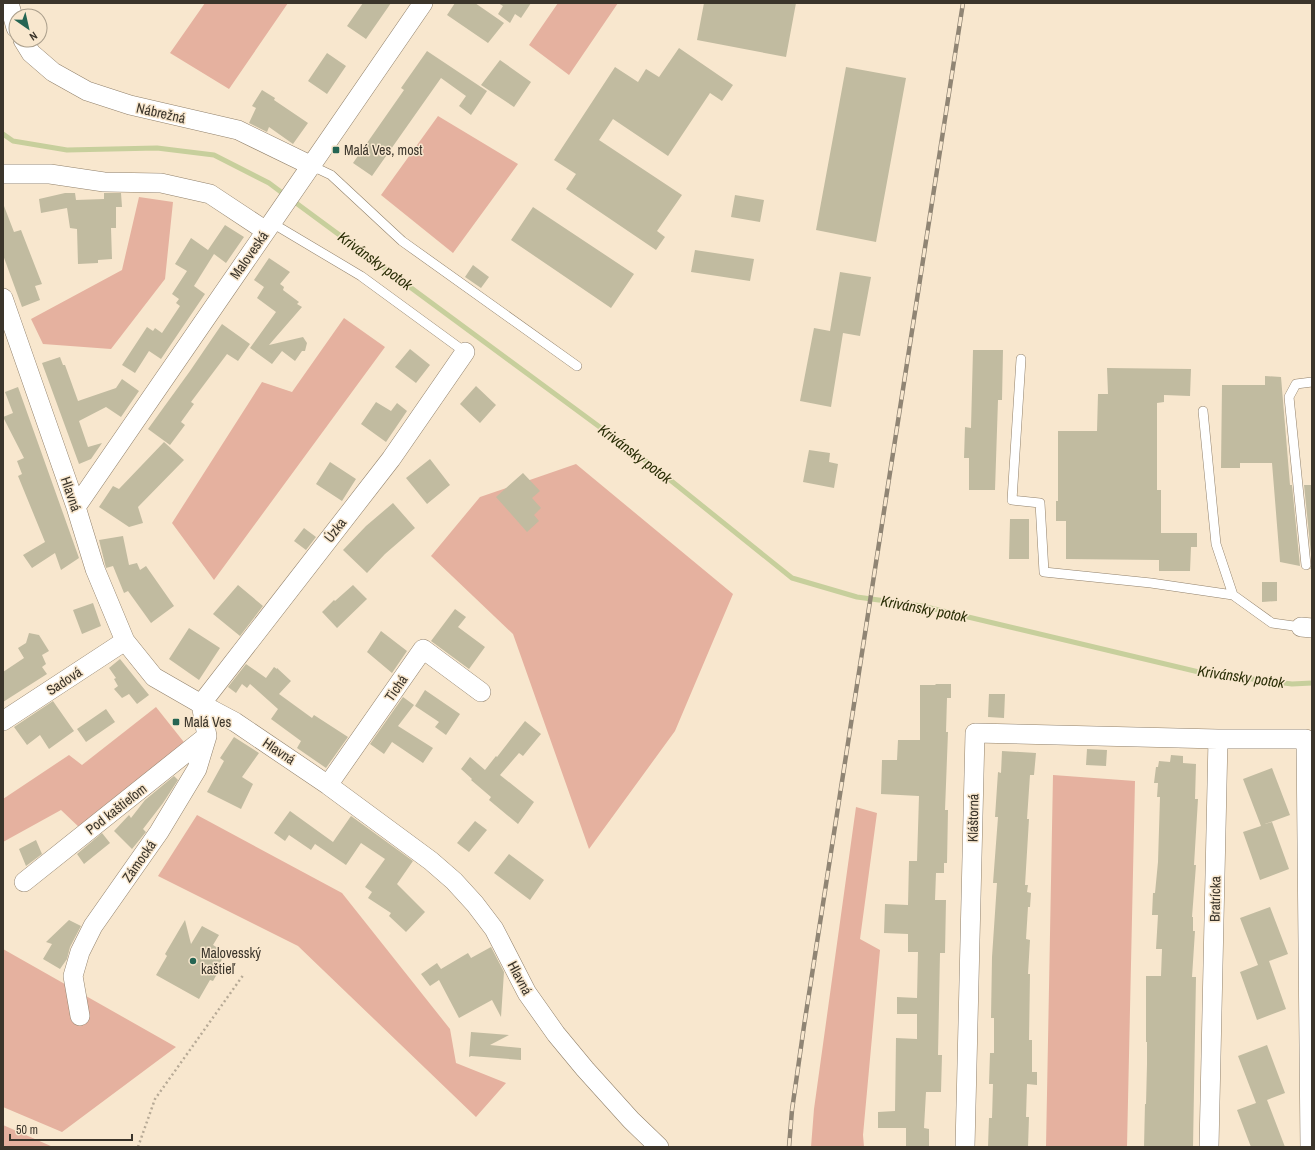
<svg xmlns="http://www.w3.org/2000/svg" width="1315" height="1150" font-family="'Archivo Narrow',sans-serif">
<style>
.green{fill:#e5b19f}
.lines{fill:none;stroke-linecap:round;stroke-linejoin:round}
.stream{stroke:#c7cf9c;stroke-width:5}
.building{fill:#c1bba0}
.service-casing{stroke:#91816b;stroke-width:10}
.minor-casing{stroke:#91816b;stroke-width:20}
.path{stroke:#b7aa96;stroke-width:2.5;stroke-dasharray:2 3;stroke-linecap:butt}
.service{stroke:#fff;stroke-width:9}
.minor{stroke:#fff;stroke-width:19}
.rail-casing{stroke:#908574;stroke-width:4.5}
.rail{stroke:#f8e7ce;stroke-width:3;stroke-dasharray:9;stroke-linecap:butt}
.poi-dot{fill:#256553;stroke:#f8e7ce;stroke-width:1.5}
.labels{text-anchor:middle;stroke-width:3;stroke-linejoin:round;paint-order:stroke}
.street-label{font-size:14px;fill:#3b352b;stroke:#f8e7ce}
.poi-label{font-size:14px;fill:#3b352b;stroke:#f8e7ce;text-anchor:start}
.water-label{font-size:15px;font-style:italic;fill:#2a2e06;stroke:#f8e7ce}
</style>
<rect width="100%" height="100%" fill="#f8e7ce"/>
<!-- green -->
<path class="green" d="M 205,3 L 288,3 L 229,89 L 170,53 Z
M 558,3 L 618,3 L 569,75 L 529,45 Z
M 438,116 L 518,164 L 453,253 L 381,195 Z
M 139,197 L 173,202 L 165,279 L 111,349 L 43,344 L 31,319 L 122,270 Z
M 344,318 L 385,347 L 214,580 L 172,523 L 262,382 L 292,392 Z
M 576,464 L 733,594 L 675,731 L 589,849 L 513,634 L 431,556 L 480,497 Z
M 156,707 L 187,746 L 81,829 L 61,810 L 3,842 L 3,799 L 69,755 L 82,765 Z
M 1053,775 L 1135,781 L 1127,1147 L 1046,1147 Z
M 856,807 L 877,813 L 860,939 L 880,950 L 863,1135 L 864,1147 L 811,1147 L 814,1109 Z
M 197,815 L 342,893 L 450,1029 L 456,1063 L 506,1083 L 476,1117 L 298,946 L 158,876 Z
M 3,949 L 176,1047 L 62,1132 L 3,1107 Z
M 3,1125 L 53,1147 L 3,1147 Z"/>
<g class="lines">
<!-- stream -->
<path class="stream" d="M 3,134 L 13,141 L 67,150 L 157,148 L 214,155 L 269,183 L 285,195
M 292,200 L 654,467 L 792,578 L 857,597 L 922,606 L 1203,673 L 1292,684 L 1312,683"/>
</g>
<!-- building -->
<path class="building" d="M 363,3 L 391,3 L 366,39 L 347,26 Z
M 455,3 L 475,3 L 504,23 L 488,43 L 447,15 Z
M 498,3 L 531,3 L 521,18 L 515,14 L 510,23 L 498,14 L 503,6 Z
M 704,3 L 796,3 L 786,57 L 697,40 Z
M 679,48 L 733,85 L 722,101 L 710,93 L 668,156 L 613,119 L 599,140 L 682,195 L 657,231 L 665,237 L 656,250 L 566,189 L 576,174 L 554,160 L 615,67 L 638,82 L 646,69 L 659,77 Z
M 427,51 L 487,91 L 471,115 L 459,106 L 466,96 L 441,78 L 372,176 L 353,163 L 404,90 L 401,88 Z
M 327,53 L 346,66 L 327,94 L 308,81 Z
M 500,60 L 531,82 L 514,107 L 481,85 Z
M 846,67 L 906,78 L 876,242 L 816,230 Z
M 262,90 L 275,98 L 274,100 L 308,123 L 293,144 L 269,127 L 267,132 L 249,123 L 256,108 L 252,106 Z
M 65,193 L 75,193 L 76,200 L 104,199 L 104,193 L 121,193 L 122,207 L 116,207 L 116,228 L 111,228 L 112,259 L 98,260 L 98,263 L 78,264 L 77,229 L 70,228 L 67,208 L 41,213 L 39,199 Z
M 735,195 L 764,200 L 760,222 L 731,217 Z
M 4,206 L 14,232 L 21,230 L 42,284 L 35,286 L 40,300 L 22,307 L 3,255 Z
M 533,207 L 634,274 L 611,308 L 511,240 Z
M 225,225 L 244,237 L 226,263 L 214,254 L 194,286 L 205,294 L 161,359 L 149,351 L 135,373 L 122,365 L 147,327 L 153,331 L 155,328 L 162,333 L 180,306 L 176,303 L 179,299 L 172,294 L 187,271 L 175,264 L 191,238 L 208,250 Z
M 695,250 L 754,259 L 750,281 L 691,272 Z
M 269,258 L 290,272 L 280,284 L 284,287 L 283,290 L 299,302 L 297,304 L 302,307 L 269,345 L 303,337 L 307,343 L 305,351 L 302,351 L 295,361 L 282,351 L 272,364 L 250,348 L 276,312 L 257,298 L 264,287 L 254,280 Z
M 473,265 L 489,277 L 481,288 L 465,277 Z
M 840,272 L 871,277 L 860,336 L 843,333 L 831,407 L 800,401 L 814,328 L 830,331 Z
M 222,324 L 250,344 L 238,361 L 227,354 L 191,402 L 194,404 L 181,422 L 185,425 L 170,445 L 148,429 L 190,371 Z
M 410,349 L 430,365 L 416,383 L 395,367 Z
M 973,350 L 1003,350 L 1002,400 L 998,400 L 995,490 L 969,490 L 969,458 L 964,458 L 965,427 L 971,428 Z
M 60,357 L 63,365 L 65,365 L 78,401 L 116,388 L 122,379 L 139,391 L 121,417 L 106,407 L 79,421 L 88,447 L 102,443 L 91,459 L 79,464 L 42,363 Z
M 1107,368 L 1191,369 L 1190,396 L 1164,395 L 1164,402 L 1157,403 L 1157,490 L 1161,490 L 1161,533 L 1197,533 L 1197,547 L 1191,547 L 1190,571 L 1159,571 L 1159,560 L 1066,559 L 1066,521 L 1056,521 L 1056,501 L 1058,501 L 1058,431 L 1097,431 L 1098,394 L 1108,394 Z
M 1265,376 L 1281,377 L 1290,485 L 1292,485 L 1300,566 L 1280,562 L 1272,463 L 1240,463 L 1240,468 L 1221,468 L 1222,385 L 1265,385 Z
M 476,386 L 496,405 L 480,423 L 460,404 Z
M 18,387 L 79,558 L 61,570 L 55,553 L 32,568 L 23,555 L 45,542 L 18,476 L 22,474 L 17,461 L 24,458 L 3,417 L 13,413 L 5,392 Z
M 376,402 L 391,411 L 397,403 L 407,411 L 386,442 L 361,424 Z
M 164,442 L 184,460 L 138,507 L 143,523 L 129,527 L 99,507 L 113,486 L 119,489 Z
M 809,450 L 830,453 L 829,462 L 838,464 L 834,488 L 803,482 Z
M 430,459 L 450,485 L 427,504 L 406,478 Z
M 330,462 L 356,479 L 342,501 L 316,484 Z
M 523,473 L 540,491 L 532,498 L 541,508 L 534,515 L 539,521 L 527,532 L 496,497 Z
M 1304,485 L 1312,485 L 1312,569 L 1310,569 L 1312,564 Z
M 393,503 L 415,528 L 385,554 L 367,573 L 343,550 L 366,526 Z
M 1010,519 L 1029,519 L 1029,559 L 1009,559 Z
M 304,528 L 316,537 L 306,550 L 294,541 Z
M 123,536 L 129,565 L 137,563 L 140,570 L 146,566 L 174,606 L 151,623 L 128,591 L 124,593 L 113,566 L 106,568 L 99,540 Z
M 1262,582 L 1277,582 L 1277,601 L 1262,602 Z
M 238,585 L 263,606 L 240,636 L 213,614 Z
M 353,585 L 367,599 L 337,628 L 322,612 L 334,600 L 335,601 Z
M 93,603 L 101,626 L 82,634 L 73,610 Z
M 455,609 L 466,617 L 458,627 L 485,647 L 469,669 L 431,641 Z
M 189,628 L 220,648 L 199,680 L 169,659 Z
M 381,631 L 407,651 L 392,673 L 367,652 Z
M 29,633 L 39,635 L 49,651 L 42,655 L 46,664 L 42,667 L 47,674 L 3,702 L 3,672 L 24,658 L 18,648 L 26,643 Z
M 120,659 L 149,695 L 137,704 L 129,694 L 122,698 L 114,689 L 118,686 L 114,679 L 116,678 L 109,668 Z
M 246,664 L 266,678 L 274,667 L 277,669 L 277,668 L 291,681 L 279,694 L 312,718 L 314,715 L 348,737 L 326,768 L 297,748 L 301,741 L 271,719 L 278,709 L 250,684 L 247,688 L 242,684 L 236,693 L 228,687 Z
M 936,684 L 951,684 L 951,698 L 947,698 L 946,732 L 948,732 L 945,810 L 948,810 L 947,863 L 944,863 L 944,873 L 936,873 L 935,900 L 946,900 L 945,953 L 940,953 L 938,1055 L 942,1055 L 941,1092 L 926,1092 L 924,1128 L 929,1129 L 929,1147 L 906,1147 L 906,1128 L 878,1128 L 878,1112 L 895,1111 L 896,1038 L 917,1039 L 917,1014 L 897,1014 L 897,997 L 917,998 L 918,952 L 908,952 L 908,934 L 884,933 L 885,904 L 908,905 L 909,861 L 917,861 L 919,796 L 881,794 L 882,760 L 897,760 L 898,740 L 920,740 L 920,685 L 935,685 Z
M 425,690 L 460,714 L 446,735 L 435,727 L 439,722 L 415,706 Z
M 989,694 L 1005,694 L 1004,718 L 988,717 Z
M 403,697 L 414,705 L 398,726 L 433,748 L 423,763 L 392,742 L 384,754 L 370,744 Z
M 53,701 L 74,731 L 49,749 L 40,735 L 27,745 L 14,727 Z
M 106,709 L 115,722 L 86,742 L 77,729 Z
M 525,721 L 541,734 L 523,756 L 519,753 L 500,775 L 534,802 L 518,824 L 489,800 L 491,797 L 471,780 L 472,779 L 461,769 L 470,757 L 485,770 L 496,756 L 497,757 Z
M 234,737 L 259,753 L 242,777 L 253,784 L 241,809 L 207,792 L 224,761 L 220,758 Z
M 1087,749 L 1107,750 L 1106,766 L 1086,765 Z
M 1002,751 L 1036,753 L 1034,775 L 1030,775 L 1027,819 L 1029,819 L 1025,885 L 1028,885 L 1027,892 L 1031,893 L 1030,907 L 1028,907 L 1026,939 L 1030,940 L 1028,974 L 1030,974 L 1029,1040 L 1032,1040 L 1032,1072 L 1037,1072 L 1037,1085 L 1027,1084 L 1026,1117 L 1029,1117 L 1028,1147 L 988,1147 L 989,1118 L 992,1118 L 993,1084 L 989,1084 L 990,1053 L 994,1053 L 994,1018 L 991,1018 L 992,957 L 997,883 L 993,883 L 998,817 L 995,817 L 998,772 L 1001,773 Z
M 1171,755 L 1183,756 L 1183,763 L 1196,764 L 1195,799 L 1198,799 L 1194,865 L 1196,865 L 1192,917 L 1193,917 L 1193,931 L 1195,931 L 1192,977 L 1196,977 L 1193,1147 L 1144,1147 L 1145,1104 L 1146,1104 L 1147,1064 L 1147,1042 L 1146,1042 L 1146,976 L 1161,976 L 1162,949 L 1156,949 L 1158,915 L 1152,915 L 1153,893 L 1155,893 L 1158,862 L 1160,797 L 1157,797 L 1158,783 L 1154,783 L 1156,767 L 1158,767 L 1159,761 L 1170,762 Z
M 1272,768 L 1290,815 L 1265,824 L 1272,822 L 1289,869 L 1260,880 L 1243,832 L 1261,826 L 1243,779 Z
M 174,776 L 178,780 L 163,803 L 143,829 L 146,832 L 132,849 L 114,831 L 129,815 L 131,818 L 145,800 Z
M 290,811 L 333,842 L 351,816 L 413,861 L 397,884 L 425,912 L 406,932 L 389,916 L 391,913 L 368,898 L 372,892 L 365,887 L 385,859 L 361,843 L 346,865 L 315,844 L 311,850 L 289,835 L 285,841 L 274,833 Z
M 475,821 L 487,830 L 469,852 L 457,843 Z
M 102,833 L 110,843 L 84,864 L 77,854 Z
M 36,840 L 42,854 L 26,866 L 19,849 Z
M 509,854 L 544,880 L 530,900 L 494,873 Z
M 1270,907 L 1288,954 L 1269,961 L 1286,1009 L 1257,1020 L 1240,972 L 1258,965 L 1240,918 Z
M 69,920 L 81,926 L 70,947 L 67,959 L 60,969 L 43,959 L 52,944 L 46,942 Z
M 185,920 L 191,944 L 202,926 L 219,935 L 213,945 L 226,953 L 218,966 L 221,967 L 213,981 L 210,980 L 199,999 L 156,975 L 167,956 L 165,954 Z
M 491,947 L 504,972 L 501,1017 L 492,1000 L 459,1018 L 439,980 L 430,986 L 421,974 L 437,963 L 441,969 L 468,953 L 471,958 Z
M 471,1032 L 509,1035 L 490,1045 L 521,1048 L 521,1060 L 471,1056 L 469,1057 Z
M 1267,1045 L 1285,1093 L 1267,1100 L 1285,1147 L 1251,1147 L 1237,1110 L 1256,1103 L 1238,1056 Z"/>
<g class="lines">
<!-- service casing -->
<g class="service-casing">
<path id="service" d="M 312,166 L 331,175 L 402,241 L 577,366
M 272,223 L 361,276 L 465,352
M 1021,359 L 1012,500 L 1040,503 L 1044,572 L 1151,583 L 1233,595
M 1203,411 L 1216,544 L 1233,595 L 1272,623 L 1301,627
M 1306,565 L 1289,397 L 1296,384 L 1312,382"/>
</g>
<!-- minor casing -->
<g class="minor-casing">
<path id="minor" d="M 9,3 L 16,28
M 23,40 L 31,53 L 53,72 L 87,91 L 130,105 L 238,130 L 312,166
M 3,174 L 50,174 L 104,182 L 161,183 L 210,194 L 266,231
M 3,298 L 76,507 L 95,569 L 125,641 L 154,677 L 201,704 L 235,722 L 328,785 L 431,861 L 454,881 L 475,904 L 494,929 L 527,993 L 556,1034 L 585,1069 L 631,1120 L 659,1147
M 76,507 L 423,3
M 1301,627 L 1312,628
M 201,704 L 391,459 L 465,352
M 3,721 L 125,641
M 328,785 L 423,649 L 481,692
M 24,882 L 207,736
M 80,1016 L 73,976 L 80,952 L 93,926 L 159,832 L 197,769 L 207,736 L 201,704
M 965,1147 L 975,733 L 1218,739
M 1209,1147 L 1218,739 L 1306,739 L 1310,1147"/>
</g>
<!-- path -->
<path class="path" d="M 138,1147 L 155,1099 L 244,974"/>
<!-- service -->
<use href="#service" class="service"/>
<!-- minor -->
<use href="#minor" class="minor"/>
<!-- rail casing -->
<g class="rail-casing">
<path id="rail" d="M 789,1147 L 792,1110 L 804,1026 L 963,3"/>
</g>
<!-- rail -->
<use href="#rail" class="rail"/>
</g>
<!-- markers -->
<g class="poi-dot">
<rect x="332" y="146" width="8" height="8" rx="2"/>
<rect x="172" y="718" width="8" height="8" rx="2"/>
<circle cx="193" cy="961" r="4"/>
</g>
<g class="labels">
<!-- street labels -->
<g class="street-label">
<text transform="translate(161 113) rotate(13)" y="5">Nábrežná</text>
<text transform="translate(249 255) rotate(-55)" y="5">Maloveská</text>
<text transform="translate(71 494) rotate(71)" y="5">Hlavná</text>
<text transform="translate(335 530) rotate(-52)" y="5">Úzka</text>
<text transform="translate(64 681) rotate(-33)" y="5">Sadová</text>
<text transform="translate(396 688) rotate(-55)" y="5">Tichá</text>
<text transform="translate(279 751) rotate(34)" y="5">Hlavná</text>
<text transform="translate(116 809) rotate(-38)" y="5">Pod kaštieľom</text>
<text transform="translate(973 818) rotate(-89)" y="5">Kláštorná</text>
<text transform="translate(139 861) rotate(-55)" y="5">Zámocká</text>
<text transform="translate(1215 899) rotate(-89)" y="5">Bratrícka</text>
<text transform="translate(520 978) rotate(62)" y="5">Hlavná</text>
</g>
<!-- poi labels -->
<g class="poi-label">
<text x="344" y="155">Malá Ves, most</text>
<text x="184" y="727">Malá Ves</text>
<text x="201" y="958">Malovesský<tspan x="201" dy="16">kaštieľ</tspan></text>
</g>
<!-- water labels -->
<g class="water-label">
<text transform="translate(375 261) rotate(36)" y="5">Krivánsky potok</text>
<text transform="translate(635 454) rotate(37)" y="5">Krivánsky potok</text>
<text transform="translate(924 609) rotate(11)" y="5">Krivánsky potok</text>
<text transform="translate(1241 677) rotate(8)" y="5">Krivánsky potok</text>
</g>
</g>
<!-- border -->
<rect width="1315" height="1150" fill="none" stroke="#3b352b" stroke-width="8"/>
<!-- north arrow -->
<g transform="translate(28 28) rotate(146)"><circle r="19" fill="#f8e7ce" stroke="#aca08d"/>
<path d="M0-3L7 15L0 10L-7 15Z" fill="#256553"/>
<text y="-6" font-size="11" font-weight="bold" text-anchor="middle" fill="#3b352b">N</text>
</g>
<!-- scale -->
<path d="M10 1134v6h122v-6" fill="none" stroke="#3b352b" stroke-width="2"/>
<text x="16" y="1134" font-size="12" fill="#3b352b" stroke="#f8e7ce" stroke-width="3" paint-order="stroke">50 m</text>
</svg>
